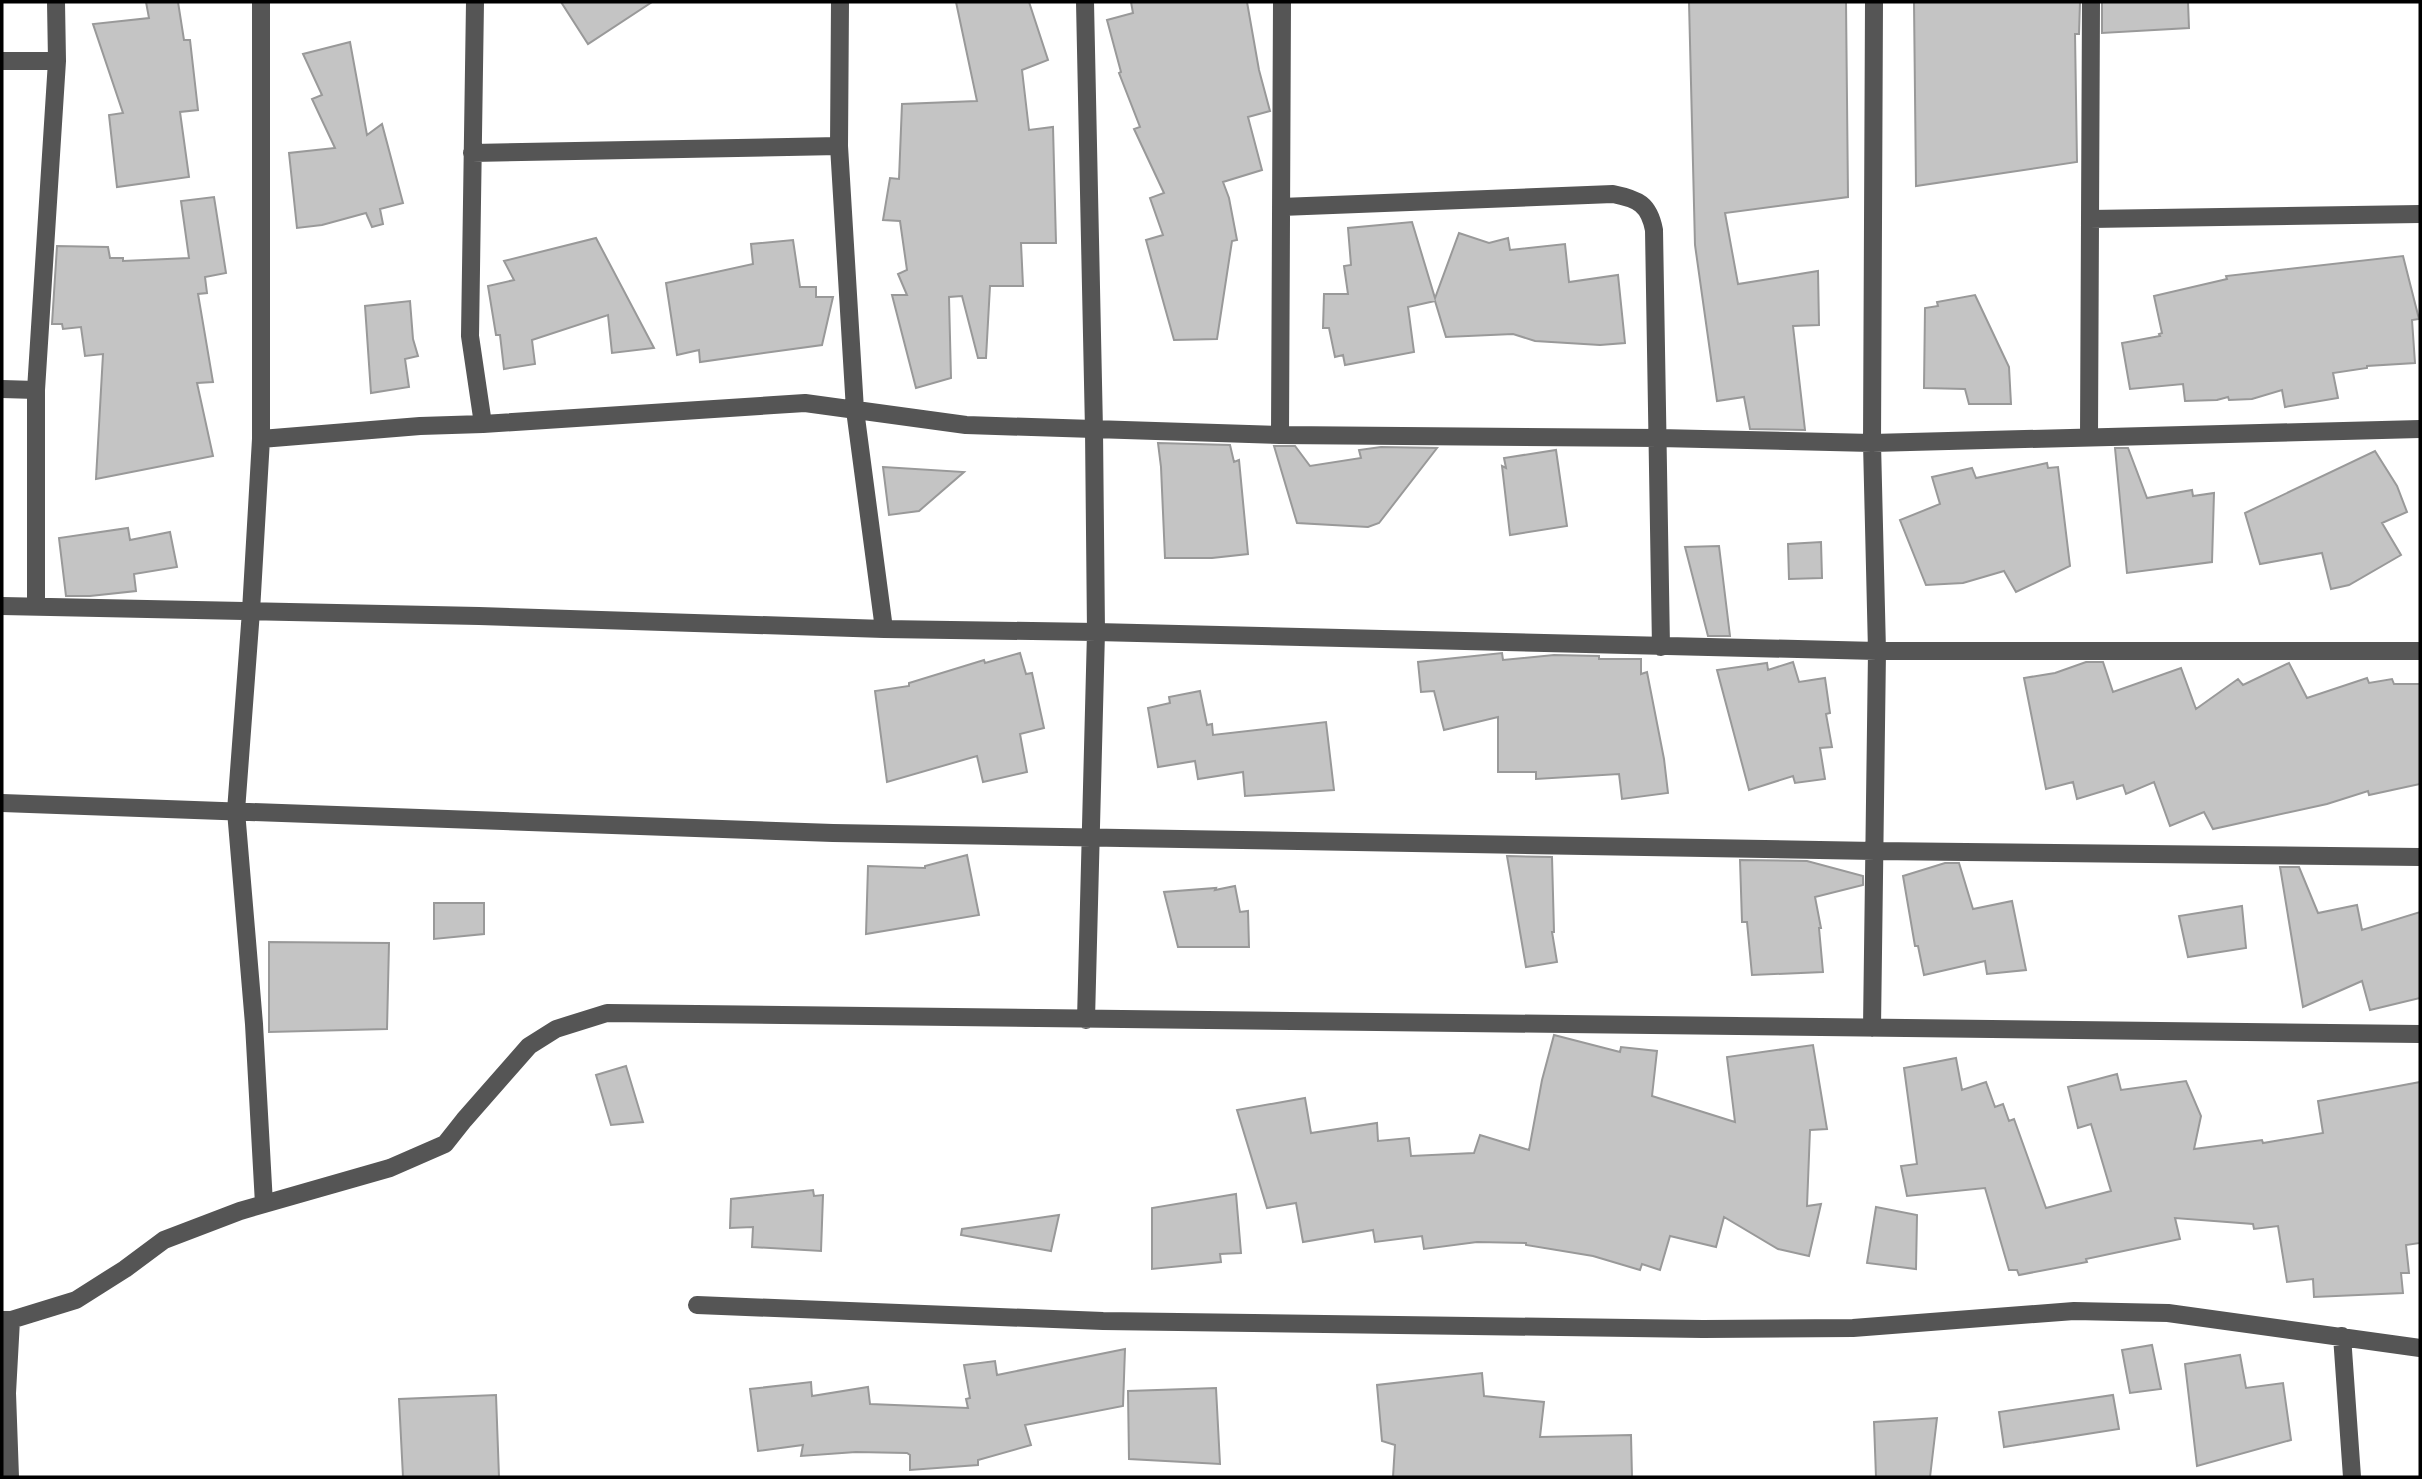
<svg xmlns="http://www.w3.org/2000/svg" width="2422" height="1479" font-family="Barlow,sans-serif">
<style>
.building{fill:#c4c4c4;stroke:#999;stroke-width:2}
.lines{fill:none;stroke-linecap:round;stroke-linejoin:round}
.minor{stroke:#555;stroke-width:18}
</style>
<rect width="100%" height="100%" fill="#fff"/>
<!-- building -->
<path class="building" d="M 146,2 L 178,2 L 184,40 L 190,40 L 198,110 L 180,112 L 189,177 L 117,187 L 109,115 L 123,113 L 93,24 L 149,18 Z
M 561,2 L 652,2 L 588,44 Z
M 956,2 L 1029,2 L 1048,60 L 1022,70 L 1029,130 L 1053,127 L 1056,243 L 1021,243 L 1023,286 L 990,286 L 986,358 L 978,358 L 962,296 L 949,297 L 951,378 L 916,388 L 892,295 L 907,295 L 898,274 L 907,270 L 900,221 L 883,220 L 890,178 L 899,179 L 902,104 L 977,101 Z
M 1131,2 L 1247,2 L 1259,70 L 1270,111 L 1248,117 L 1262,170 L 1223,182 L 1229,198 L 1237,240 L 1232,241 L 1217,339 L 1174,340 L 1146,240 L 1163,235 L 1150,198 L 1164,193 L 1134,129 L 1140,127 L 1119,73 L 1121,72 L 1107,20 L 1133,13 Z
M 1689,2 L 1846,2 L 1848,197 L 1725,213 L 1738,284 L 1818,271 L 1819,325 L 1793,326 L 1805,430 L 1750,429 L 1744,397 L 1717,401 L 1695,245 Z
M 1914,2 L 2080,2 L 2079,34 L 2075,34 L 2077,162 L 1916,186 Z
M 2102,2 L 2188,2 L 2189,28 L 2102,33 Z
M 350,42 L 367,135 L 382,124 L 403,203 L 380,209 L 383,224 L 372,227 L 366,213 L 322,225 L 297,228 L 289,153 L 335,148 L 312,99 L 322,95 L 303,54 Z
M 214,197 L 226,273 L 205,277 L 207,293 L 198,294 L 213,382 L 197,383 L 213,456 L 96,479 L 103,354 L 85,356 L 81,327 L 63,329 L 62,324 L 52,324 L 57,246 L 108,247 L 110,258 L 123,258 L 123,261 L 189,258 L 181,201 Z
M 1412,222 L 1435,298 L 1459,233 L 1489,243 L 1508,238 L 1510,250 L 1565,244 L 1569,282 L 1618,275 L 1625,343 L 1600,345 L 1535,341 L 1513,334 L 1446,337 L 1435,301 L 1408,307 L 1414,352 L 1345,365 L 1343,355 L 1335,357 L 1329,328 L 1323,328 L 1324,294 L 1348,294 L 1344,266 L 1351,265 L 1348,228 Z
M 596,238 L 654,348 L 612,353 L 608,315 L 532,340 L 535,364 L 504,369 L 500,335 L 496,335 L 488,286 L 514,280 L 504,261 Z
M 793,240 L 800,287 L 816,287 L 816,297 L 833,297 L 822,345 L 700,362 L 699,350 L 677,355 L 666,283 L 753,264 L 751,244 Z
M 2403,256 L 2419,319 L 2412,320 L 2415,363 L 2367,366 L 2367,368 L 2333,373 L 2338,398 L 2285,407 L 2282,390 L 2252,399 L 2229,400 L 2228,397 L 2217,400 L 2185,401 L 2183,384 L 2130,389 L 2122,343 L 2160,336 L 2159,334 L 2162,333 L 2154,296 L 2227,279 L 2226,276 Z
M 1975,295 L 2009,367 L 2011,404 L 1969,404 L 1965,389 L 1924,388 L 1925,308 L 1938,306 L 1937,302 Z
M 410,301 L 413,339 L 418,356 L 405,359 L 409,387 L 371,393 L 365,306 Z
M 1158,443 L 1230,445 L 1234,462 L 1239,460 L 1248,554 L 1212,558 L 1165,558 L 1161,467 Z
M 1274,446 L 1295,446 L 1310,466 L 1361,458 L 1359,450 L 1381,447 L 1437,448 L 1379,523 L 1368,527 L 1297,523 Z
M 2115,448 L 2128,448 L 2147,498 L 2192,490 L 2193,496 L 2214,493 L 2212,562 L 2127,573 Z
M 1556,450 L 1567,526 L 1510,535 L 1502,466 L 1506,468 L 1504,458 Z
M 2375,451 L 2397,486 L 2407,512 L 2382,523 L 2401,555 L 2349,585 L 2331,589 L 2322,553 L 2260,564 L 2245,513 Z
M 2047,463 L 2048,468 L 2058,467 L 2070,566 L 2016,592 L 2004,571 L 1963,583 L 1926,585 L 1900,520 L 1940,504 L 1932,477 L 1972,468 L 1976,478 Z
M 883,467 L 964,472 L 919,511 L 889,515 Z
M 128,528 L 130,540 L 170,532 L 177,567 L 134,574 L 136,591 L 90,596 L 66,596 L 59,538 Z
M 1821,542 L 1822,578 L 1789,579 L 1788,544 Z
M 1719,546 L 1730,636 L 1708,636 L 1685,547 Z
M 1020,653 L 1026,674 L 1032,673 L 1044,728 L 1020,734 L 1027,772 L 983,782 L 977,756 L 887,782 L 875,691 L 909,686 L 909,683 L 984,660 L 985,663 Z
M 1502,653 L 1503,660 L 1554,655 L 1599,656 L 1599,659 L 1641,659 L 1641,674 L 1647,672 L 1664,759 L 1668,793 L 1622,799 L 1619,774 L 1536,779 L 1536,772 L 1498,772 L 1498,717 L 1444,730 L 1434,691 L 1421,692 L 1418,662 Z
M 1793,662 L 1799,682 L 1825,678 L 1830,713 L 1826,714 L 1832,747 L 1820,748 L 1825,779 L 1795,783 L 1793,776 L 1749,790 L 1717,670 L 1767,663 L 1768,670 Z
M 2086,662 L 2103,662 L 2113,692 L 2181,668 L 2196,709 L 2238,679 L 2243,685 L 2289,663 L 2307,698 L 2367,678 L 2369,683 L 2392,679 L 2394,684 L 2420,684 L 2420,784 L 2369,795 L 2368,791 L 2327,804 L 2213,829 L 2204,812 L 2170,826 L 2154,782 L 2126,794 L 2123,785 L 2077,799 L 2073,782 L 2046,789 L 2024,678 L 2055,673 Z
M 1200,691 L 1207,725 L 1212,724 L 1213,735 L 1326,722 L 1334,790 L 1245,796 L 1243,772 L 1198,779 L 1195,761 L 1158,767 L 1148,708 L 1170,703 L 1169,697 Z
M 967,855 L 979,915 L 866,934 L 868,866 L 925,868 L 925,866 Z
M 1507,856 L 1552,857 L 1554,932 L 1552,932 L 1557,962 L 1526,967 Z
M 1740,860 L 1807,861 L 1863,876 L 1863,885 L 1815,897 L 1821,928 L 1819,928 L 1823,972 L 1752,975 L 1747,922 L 1742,922 Z
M 1945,863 L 1959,863 L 1973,909 L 2012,901 L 2026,970 L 1987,974 L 1985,961 L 1924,975 L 1918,946 L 1915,946 L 1903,876 Z
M 2280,867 L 2299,867 L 2318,913 L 2357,905 L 2362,930 L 2420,912 L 2420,998 L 2370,1010 L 2362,981 L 2303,1007 Z
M 1235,886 L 1240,912 L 1248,911 L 1249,947 L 1178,947 L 1164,892 L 1216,888 L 1215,890 Z
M 434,903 L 484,903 L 484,934 L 434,939 Z
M 2242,906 L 2246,948 L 2188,957 L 2179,916 Z
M 269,942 L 389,943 L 387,1029 L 269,1032 Z
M 1554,1035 L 1620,1052 L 1621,1047 L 1657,1051 L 1652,1096 L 1735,1122 L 1727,1057 L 1813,1045 L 1827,1129 L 1810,1130 L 1807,1206 L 1821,1204 L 1809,1256 L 1778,1249 L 1724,1217 L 1716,1247 L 1670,1236 L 1660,1270 L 1642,1264 L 1640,1270 L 1593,1256 L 1526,1245 L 1526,1243 L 1477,1242 L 1424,1249 L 1422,1236 L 1375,1242 L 1373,1230 L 1303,1242 L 1296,1203 L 1267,1208 L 1237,1110 L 1305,1098 L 1311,1133 L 1377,1123 L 1378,1141 L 1409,1138 L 1411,1156 L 1474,1153 L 1480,1135 L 1529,1150 L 1542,1080 Z
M 1956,1058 L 1962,1090 L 1986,1082 L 1995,1107 L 2003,1104 L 2009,1121 L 2014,1119 L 2046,1208 L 2111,1191 L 2091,1124 L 2078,1128 L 2068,1087 L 2117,1074 L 2121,1090 L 2186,1081 L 2201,1116 L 2194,1149 L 2262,1140 L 2263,1143 L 2323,1133 L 2318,1101 L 2420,1082 L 2420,1243 L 2406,1245 L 2409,1273 L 2401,1273 L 2403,1293 L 2314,1297 L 2313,1279 L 2287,1282 L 2278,1226 L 2254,1229 L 2253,1224 L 2175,1218 L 2180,1239 L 2086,1259 L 2087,1262 L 2019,1275 L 2017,1270 L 2009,1270 L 1985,1188 L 1907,1196 L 1901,1166 L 1917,1164 L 1904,1068 Z
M 626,1066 L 643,1122 L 611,1125 L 596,1075 Z
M 813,1190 L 814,1196 L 823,1195 L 821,1251 L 752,1247 L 753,1227 L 730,1228 L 731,1199 Z
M 1236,1194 L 1241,1253 L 1220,1254 L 1221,1262 L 1152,1269 L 1152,1208 Z
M 1876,1207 L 1917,1215 L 1916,1269 L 1867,1263 Z
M 1059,1215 L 1051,1251 L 961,1235 L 962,1229 Z
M 2152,1345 L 2161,1389 L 2130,1393 L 2122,1350 Z
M 1125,1349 L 1123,1406 L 1025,1425 L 1031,1445 L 978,1460 L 978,1465 L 910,1470 L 910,1455 L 907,1453 L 856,1452 L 801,1456 L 803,1445 L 758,1451 L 750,1389 L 811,1382 L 812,1396 L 868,1387 L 870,1404 L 968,1408 L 966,1399 L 970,1398 L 964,1365 L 995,1361 L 997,1375 Z
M 2240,1355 L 2246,1388 L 2283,1383 L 2291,1440 L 2197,1466 L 2185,1364 Z
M 1482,1373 L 1484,1396 L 1544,1402 L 1540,1437 L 1631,1435 L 1632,1477 L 1393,1477 L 1395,1445 L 1382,1441 L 1377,1385 Z
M 1216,1388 L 1220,1464 L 1129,1459 L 1128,1391 Z
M 496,1395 L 499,1477 L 403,1477 L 399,1399 Z
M 2113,1395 L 2119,1429 L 2004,1447 L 1999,1412 Z
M 1937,1418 L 1930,1477 L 1876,1477 L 1874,1422 Z"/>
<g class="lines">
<!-- minor -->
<path class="minor" d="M 261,2 L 261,439 L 251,611 L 236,811 L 254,1024 L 264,1204
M 840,2 L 839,146 L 855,410 L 884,629
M 1085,2 L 1094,430 L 1096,632 L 1086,1020
M 2,61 L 57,61
M 472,153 L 839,146
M 1281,207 L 1613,194 C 1638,199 1649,204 1654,230 L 1661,647
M 2090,219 L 2420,214
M 2,389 L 36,390
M 483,424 L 805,403 L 966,425 L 1280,435 L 1659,438 L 1872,443 L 2420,429
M 1280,435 L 1282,2
M 2089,437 L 2091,2
M 261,439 L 420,426 L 483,424 L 470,336 L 475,2
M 2,606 L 479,616 L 884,629 L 1096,632 L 1877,651 L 2420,651
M 36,606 L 36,390 L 57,61 L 56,2
M 2,803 L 833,833 L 1875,851 L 2420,857
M 1872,1028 L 1877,651 L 1872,443 L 1874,2
M 697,1305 L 1103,1321 L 1703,1329 L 1853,1328 L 2074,1311 L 2168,1313 L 2420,1348
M 2,1320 L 11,1320 L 7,1393 L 10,1477
M 11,1320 L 76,1300 L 125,1269 L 164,1240 L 240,1211 L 390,1168 L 445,1144 L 464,1120 L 529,1046 L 556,1029 L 607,1013 L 2420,1034
M 2342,1336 L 2352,1477"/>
</g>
<!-- border -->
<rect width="2422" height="1479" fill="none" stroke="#000000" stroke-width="7"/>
</svg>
